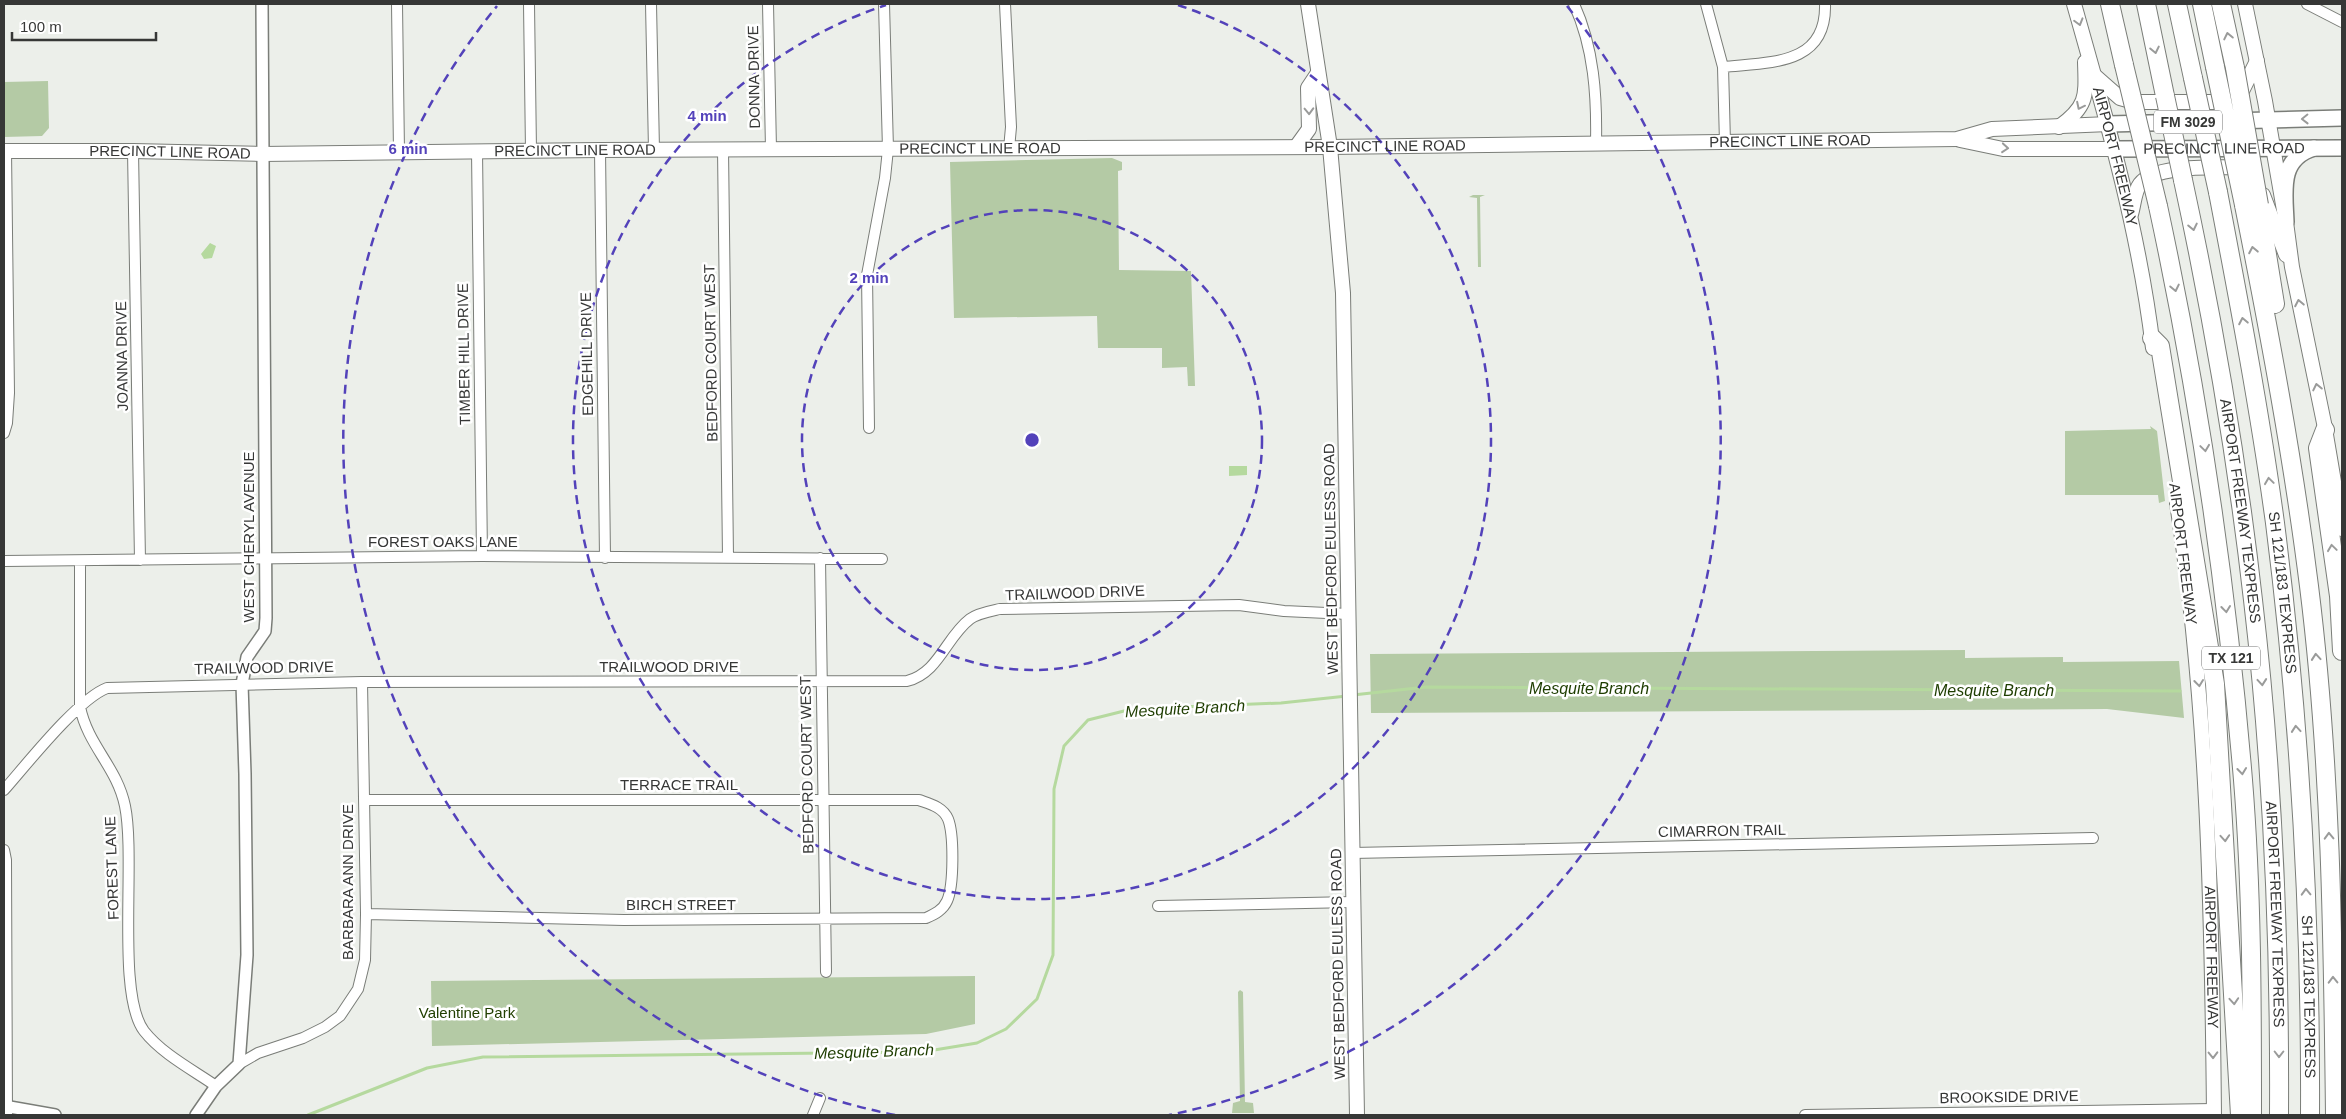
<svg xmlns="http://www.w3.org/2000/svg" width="2346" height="1119" font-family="Helvetica,sans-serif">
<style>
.green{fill:#b4caa5}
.water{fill:#b5d99e}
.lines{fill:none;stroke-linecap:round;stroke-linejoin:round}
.stream{stroke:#b5d99e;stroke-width:3}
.minor-casing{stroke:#7a7d78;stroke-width:12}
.tertiary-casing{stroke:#7a7d78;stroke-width:14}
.secondary-casing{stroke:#7a7d78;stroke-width:16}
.primary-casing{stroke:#7a7d78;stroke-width:18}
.motorway-casing{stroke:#7a7d78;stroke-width:20}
.minor{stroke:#fff;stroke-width:10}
.tertiary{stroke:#fff;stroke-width:11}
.secondary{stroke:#fff;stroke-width:14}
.primary{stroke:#fff;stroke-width:15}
.motorway{stroke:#fff;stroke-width:18}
.motorway-bridge-casing{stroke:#7a7d78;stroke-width:20;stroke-linecap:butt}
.motorway-bridge{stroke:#fff;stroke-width:18}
.oneway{stroke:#9a9b9a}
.ring{fill:none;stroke:#5342ba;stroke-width:2.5;stroke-dasharray:9 6}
.labels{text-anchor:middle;stroke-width:5;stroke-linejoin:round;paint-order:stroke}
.shield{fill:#fff;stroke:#727372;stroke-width:1}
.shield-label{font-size:14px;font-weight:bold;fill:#363736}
.street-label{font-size:15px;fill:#363736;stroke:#fff}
.park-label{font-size:15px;fill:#213f00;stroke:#fff}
.water-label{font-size:16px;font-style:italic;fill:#1e3d00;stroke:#fff}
.centre{fill:#5342ba;stroke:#fff;stroke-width:2.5}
.ring-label{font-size:15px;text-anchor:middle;font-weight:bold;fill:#5342ba;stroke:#fff;stroke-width:5;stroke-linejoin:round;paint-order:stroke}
</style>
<rect width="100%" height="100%" fill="#ecefea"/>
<!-- green -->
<path class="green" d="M 48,81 L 49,128 L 42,136 L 4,137 L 4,82 Z
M 1112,158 L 1122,162 L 1122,170 L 1118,171 L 1119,270 L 1191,271 L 1195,386 L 1188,386 L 1187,367 L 1162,368 L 1162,348 L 1098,348 L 1097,316 L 954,318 L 950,162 Z
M 1473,195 L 1485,195 L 1480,197 L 1481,267 L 1478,267 L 1477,198 L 1469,197 Z
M 2150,426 L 2157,431 L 2165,501 L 2159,503 L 2158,495 L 2065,495 L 2065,431 L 2151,429 Z
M 1965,650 L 1965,658 L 2063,657 L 2063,662 L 2179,661 L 2184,718 L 2107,709 L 1371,713 L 1370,654 Z
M 975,976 L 975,1024 L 926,1034 L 432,1046 L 431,981 Z
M 1240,990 L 1243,992 L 1245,1102 L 1253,1103 L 1254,1113 L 1232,1113 L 1233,1103 L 1240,1101 L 1238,992 Z"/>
<!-- water -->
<path class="water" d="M 210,243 L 216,246 L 212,258 L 204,259 L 201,254 Z
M 1229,466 L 1247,466 L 1247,475 L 1229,476 Z"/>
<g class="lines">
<!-- stream -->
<path class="stream" d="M 1353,695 L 1426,687 L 2180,691
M 308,1115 L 427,1068 L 483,1057 L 922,1052 L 977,1043 L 1006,1029 L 1037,999 L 1053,955 L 1054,789 L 1064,746 L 1088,720 L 1132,709 L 1281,703 L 1347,696"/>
<!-- minor casing -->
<g class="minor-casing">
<path id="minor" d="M 397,4 L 399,152
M 529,4 L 531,151
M 651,4 L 654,150
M 768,4 L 771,149
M 1005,4 L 1011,127 L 1009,149
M 1574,4 C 1594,48 1597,96 1596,144
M 1706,4 L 1723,67 L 1725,143
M 2307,4 L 2342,22
M 1723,67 C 1769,62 1827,66 1825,4
M 723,149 L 728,557
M 600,150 L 605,558
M 133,151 L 140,560
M 477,151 L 482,556
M 869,428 L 867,275 L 885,178 L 888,149 L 884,4
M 4,433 L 7,423 L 9,393 L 6,151
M 820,558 L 826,972
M 4,561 L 482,556 L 882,559
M 80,561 L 80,707 C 88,746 117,767 125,806 C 136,859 116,994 144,1031 C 162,1054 193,1070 216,1086
M 4,790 C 27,764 78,699 107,688 L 362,682 L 907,681 C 939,673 946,637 970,619 C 978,613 991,611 1000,609 L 1239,605 L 1284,611 L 1348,614
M 364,800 L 919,800 C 930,804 943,807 948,819 C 954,834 954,886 947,901 C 943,910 935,914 926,918 L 624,920 L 366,914
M 4,850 L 6,860 L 7,1115
M 1352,853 L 2093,838
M 1158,906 L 1353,902
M 239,1064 L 258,1053 L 303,1038 L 325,1027 L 340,1016 L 358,989 L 365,960 L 366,914 L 362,682
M 813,1115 L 820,1098
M 1805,1115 L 2214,1109"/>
</g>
<!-- tertiary casing -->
<g class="tertiary-casing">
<path id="tertiary" d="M 4,1106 L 55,1115
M 196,1115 L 216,1086 L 239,1064 L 247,955 L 245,774 L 242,684 L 247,657 L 265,631 L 266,618 L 262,4"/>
</g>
<!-- secondary casing -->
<g class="secondary-casing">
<g id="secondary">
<path d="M 1308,4 L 1330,147 L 1343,293 L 1357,1115"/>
<path id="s1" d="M 2074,4 C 2106,117 2139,230 2153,348"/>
<path d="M 2245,4 L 2265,101 L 2286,222 L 2292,267 L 2324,423 L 2342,529"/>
<path d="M 2095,76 L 2120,98 L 2134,102 L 2228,102 L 2240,95 L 2257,61"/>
<path d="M 2059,127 C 2088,106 2086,96 2085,62"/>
<path d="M 1960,140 L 2003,149 L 2115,149"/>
<path d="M 1296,147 L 1309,129 L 1308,88 L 1318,73"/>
<path id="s2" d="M 4,151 L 133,151 L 262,154 L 600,150 L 1330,147 L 1957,139 L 1992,129 L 2109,124"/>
<path d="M 2263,195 L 2286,255"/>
<path d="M 2131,214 C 2134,205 2134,192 2140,184 C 2156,164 2213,168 2237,167 L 2244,171"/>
<path id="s3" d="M 2177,503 C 2208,706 2212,910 2214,1115"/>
</g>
</g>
<!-- primary casing -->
<g class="primary-casing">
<g id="primary">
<path d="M 2109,124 L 2342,118"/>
<path id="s4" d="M 2115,149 L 2342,148"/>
<path d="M 2286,222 C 2285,192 2278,159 2314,148"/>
</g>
</g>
<!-- motorway casing -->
<g class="motorway-casing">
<g id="motorway">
<path d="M 2110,4 L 2124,65"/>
<path d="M 2146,4 L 2165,96"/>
<path d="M 2177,4 L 2193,78"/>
<path d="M 2202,4 L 2215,67"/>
<path d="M 2221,4 L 2235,68"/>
<path id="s5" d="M 2183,180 C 2213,319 2237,458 2253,600 C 2273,771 2280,943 2279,1115"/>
<path id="s6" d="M 2218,192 C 2239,302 2260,412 2275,523 C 2300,720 2311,917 2310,1115"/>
<path d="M 2244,205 C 2269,331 2293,458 2309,586 C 2331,762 2333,939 2335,1115"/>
<path d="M 2259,205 L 2275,304"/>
<path d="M 2158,206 C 2199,396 2227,586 2243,780 C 2252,891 2252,1003 2252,1115"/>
<path d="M 2152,338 L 2160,346 L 2215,684 L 2240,1115"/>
<path d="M 2325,430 L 2318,448 L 2339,596 L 2342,651"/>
</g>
</g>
<!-- minor -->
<use href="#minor" class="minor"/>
<!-- tertiary -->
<use href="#tertiary" class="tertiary"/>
<!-- secondary -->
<use href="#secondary" class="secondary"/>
<!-- primary -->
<use href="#primary" class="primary"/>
<!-- motorway -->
<use href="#motorway" class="motorway"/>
<!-- motorway-bridge casing -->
<g class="motorway-bridge-casing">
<path id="motorway-bridge" d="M 2124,65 L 2158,206
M 2215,67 L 2244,205
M 2235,68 L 2259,205
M 2193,78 L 2218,192
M 2165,96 L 2183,180"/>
</g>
<!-- motorway-bridge -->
<use href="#motorway-bridge" class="motorway-bridge"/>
</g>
<!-- one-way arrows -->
<defs><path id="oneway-chevron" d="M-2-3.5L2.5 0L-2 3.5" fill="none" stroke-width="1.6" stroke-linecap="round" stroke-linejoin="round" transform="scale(1.25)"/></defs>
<g class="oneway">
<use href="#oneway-chevron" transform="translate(2079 22) rotate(74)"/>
<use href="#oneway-chevron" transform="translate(2228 36) rotate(-102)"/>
<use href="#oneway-chevron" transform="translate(2155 50) rotate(78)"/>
<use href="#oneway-chevron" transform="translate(2080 106) rotate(116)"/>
<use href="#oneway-chevron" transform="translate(1309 111) rotate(88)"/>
<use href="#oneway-chevron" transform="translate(2305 119) rotate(179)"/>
<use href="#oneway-chevron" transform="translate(2005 148) rotate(5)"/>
<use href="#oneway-chevron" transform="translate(2193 227) rotate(78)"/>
<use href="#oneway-chevron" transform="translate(2253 250) rotate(-101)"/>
<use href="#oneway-chevron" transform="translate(2175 288) rotate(78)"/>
<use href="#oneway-chevron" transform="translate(2299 303) rotate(-101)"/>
<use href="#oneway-chevron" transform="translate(2243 321) rotate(-101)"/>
<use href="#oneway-chevron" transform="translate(2317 387) rotate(-102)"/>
<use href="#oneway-chevron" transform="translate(2205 448) rotate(82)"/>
<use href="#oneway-chevron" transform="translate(2269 481) rotate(-98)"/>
<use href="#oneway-chevron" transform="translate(2332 548) rotate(-98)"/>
<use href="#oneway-chevron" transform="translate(2226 609) rotate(83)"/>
<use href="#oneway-chevron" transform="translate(2316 657) rotate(-95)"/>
<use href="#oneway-chevron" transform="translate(2262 682) rotate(85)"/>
<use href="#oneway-chevron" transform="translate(2199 683) rotate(83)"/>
<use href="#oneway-chevron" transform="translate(2296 729) rotate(-95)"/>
<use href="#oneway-chevron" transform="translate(2242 771) rotate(84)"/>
<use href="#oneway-chevron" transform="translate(2329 836) rotate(-92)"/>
<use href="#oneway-chevron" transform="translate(2225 838) rotate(86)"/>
<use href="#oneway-chevron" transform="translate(2306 892) rotate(-92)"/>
<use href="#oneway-chevron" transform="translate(2333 980) rotate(-91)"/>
<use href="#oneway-chevron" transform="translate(2234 1001) rotate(86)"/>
<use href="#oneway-chevron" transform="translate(2279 1054) rotate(90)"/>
<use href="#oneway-chevron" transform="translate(2213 1055) rotate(89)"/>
</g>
<!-- distance rings -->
<g class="ring">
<circle cx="1032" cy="440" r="230"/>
<path d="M1178 5A459 459 0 1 1 886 5"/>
<path d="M895 1115A689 689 0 0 1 497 6M1567 6A689 689 0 0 1 1169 1115"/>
</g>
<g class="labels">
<!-- shield labels -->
<g class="shield">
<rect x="2154" y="110.5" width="68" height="23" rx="4"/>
<rect x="2202" y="646.5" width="58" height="23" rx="4"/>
</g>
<g class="shield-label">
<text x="2188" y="127">FM 3029</text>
<text x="2231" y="663">TX 121</text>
</g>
<!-- street labels -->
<g class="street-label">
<text transform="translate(754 77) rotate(-91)" y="5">DONNA DRIVE</text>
<text dy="5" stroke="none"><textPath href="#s2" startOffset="1786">PRECINCT LINE ROAD</textPath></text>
<text dy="5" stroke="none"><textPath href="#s2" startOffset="1381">PRECINCT LINE ROAD</textPath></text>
<text dy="5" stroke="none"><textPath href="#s4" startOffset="109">PRECINCT LINE ROAD</textPath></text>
<text dy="5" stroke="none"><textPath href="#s2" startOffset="976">PRECINCT LINE ROAD</textPath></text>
<text dy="5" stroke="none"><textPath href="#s2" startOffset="571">PRECINCT LINE ROAD</textPath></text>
<text dy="5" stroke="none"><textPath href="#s2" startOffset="166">PRECINCT LINE ROAD</textPath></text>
<text dy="5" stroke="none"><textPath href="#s1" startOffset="158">AIRPORT FREEWAY</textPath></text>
<text transform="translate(711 353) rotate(-91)" y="5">BEDFORD COURT WEST</text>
<text transform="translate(464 354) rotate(-91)" y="5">TIMBER HILL DRIVE</text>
<text transform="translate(587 354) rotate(-91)" y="5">EDGEHILL DRIVE</text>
<text transform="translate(122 356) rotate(-91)" y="5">JOANNA DRIVE</text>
<text dy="5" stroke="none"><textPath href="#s5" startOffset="336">AIRPORT FREEWAY TEXPRESS</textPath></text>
<text transform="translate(249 537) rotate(-90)" y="5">WEST CHERYL AVENUE</text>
<text x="443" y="547">FOREST OAKS LANE</text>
<text transform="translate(2183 554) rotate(83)" y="5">AIRPORT FREEWAY</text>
<text transform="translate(1331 559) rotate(-91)" y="5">WEST BEDFORD EULESS ROAD</text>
<text transform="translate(1075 593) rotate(-2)" y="5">TRAILWOOD DRIVE</text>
<text dy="5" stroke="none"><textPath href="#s6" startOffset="406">SH 121/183 TEXPRESS</textPath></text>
<text x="669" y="672">TRAILWOOD DRIVE</text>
<text transform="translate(264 668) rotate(-1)" y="5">TRAILWOOD DRIVE</text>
<text transform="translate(807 765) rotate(-91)" y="5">BEDFORD COURT WEST</text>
<text x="679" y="790">TERRACE TRAIL</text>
<text transform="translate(1722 831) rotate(-1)" y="5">CIMARRON TRAIL</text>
<text transform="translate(112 868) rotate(-92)" y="5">FOREST LANE</text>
<text transform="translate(348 882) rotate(-90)" y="5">BARBARA ANN DRIVE</text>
<text x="681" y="910">BIRCH STREET</text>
<text dy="5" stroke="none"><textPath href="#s5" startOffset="741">AIRPORT FREEWAY TEXPRESS</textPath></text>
<text dy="5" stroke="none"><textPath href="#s3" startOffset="456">AIRPORT FREEWAY</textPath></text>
<text transform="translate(1338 964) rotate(-91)" y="5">WEST BEDFORD EULESS ROAD</text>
<text dy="5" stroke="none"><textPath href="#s6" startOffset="811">SH 121/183 TEXPRESS</textPath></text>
<text transform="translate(2009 1097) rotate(-1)" y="5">BROOKSIDE DRIVE</text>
</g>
<!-- park labels -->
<g class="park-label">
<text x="467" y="1018">Valentine Park</text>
</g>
<!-- water labels -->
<g class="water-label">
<text x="1589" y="694">Mesquite Branch</text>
<text x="1994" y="696">Mesquite Branch</text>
<text transform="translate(1185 708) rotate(-3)" y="6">Mesquite Branch</text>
<text transform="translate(874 1051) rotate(-2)" y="6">Mesquite Branch</text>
</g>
</g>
<circle cx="1032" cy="440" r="8" class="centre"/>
<g class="ring-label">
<text x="707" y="121">4 min</text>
<text x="408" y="154">6 min</text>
<text x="869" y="283">2 min</text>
</g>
<!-- border -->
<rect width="2346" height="1119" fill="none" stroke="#363736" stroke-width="10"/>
<!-- scale -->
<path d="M12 32v8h144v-8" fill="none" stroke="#363736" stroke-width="2.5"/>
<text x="20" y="32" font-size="15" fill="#363736" stroke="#ffffff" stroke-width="4" paint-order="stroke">100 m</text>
</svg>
